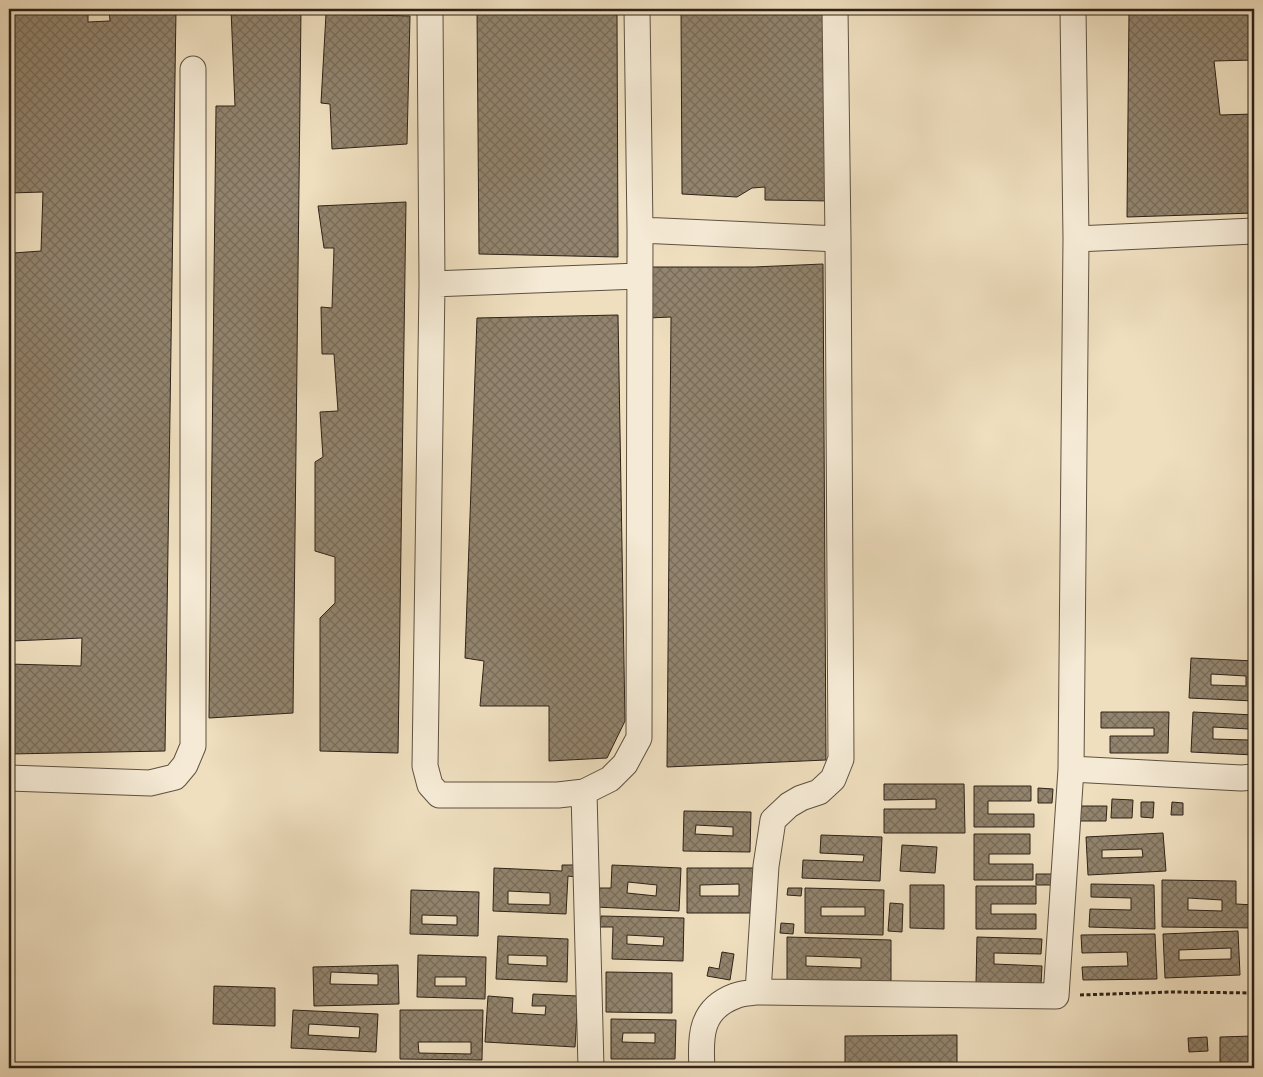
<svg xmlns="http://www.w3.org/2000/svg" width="1263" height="1077" font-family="Alegreya,serif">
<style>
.building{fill:url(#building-cross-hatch);stroke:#2e2217;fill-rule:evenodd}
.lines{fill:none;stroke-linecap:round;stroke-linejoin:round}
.street-casing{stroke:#5e5141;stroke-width:27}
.path{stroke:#2e2217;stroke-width:3;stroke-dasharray:4 2.5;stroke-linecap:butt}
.street{stroke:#f5ead5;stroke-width:25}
</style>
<defs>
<pattern id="building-cross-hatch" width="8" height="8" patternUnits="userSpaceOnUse" patternTransform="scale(1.25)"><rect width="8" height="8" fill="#92846e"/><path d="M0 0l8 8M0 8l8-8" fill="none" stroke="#786c59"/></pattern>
</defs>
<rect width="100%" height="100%" fill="#efdfbf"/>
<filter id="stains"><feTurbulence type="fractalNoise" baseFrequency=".004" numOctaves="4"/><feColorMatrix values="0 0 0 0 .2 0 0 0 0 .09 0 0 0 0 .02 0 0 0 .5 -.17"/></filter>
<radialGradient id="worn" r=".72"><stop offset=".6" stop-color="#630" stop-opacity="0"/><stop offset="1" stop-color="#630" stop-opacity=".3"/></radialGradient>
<!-- building -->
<path class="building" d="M 14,9 L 88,9 L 88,22 L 110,21 L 109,9 L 176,9 L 165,751 L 10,754 L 9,664 L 81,666 L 82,638 L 12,641 L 10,632 L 12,404 L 9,404 L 9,350 L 11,350 L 13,253 L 41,251 L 43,192 L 9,193 Z
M 231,9 L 301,9 L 293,713 L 209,718 L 216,106 L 235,106 Z
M 681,9 L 834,9 L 832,201 L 765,200 L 765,187 L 752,188 L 737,197 L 682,194 Z
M 1254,9 L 1254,60 L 1214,61 L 1220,115 L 1254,114 L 1254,213 L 1127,217 L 1129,11 Z
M 477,10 L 617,10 L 618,257 L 479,254 Z
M 326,14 L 410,16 L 407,144 L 332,149 L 330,104 L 321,103 Z
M 406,202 L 398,753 L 320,751 L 320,618 L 335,603 L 335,557 L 315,551 L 315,462 L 323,457 L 320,412 L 338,411 L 334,354 L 322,354 L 321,307 L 332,308 L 334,248 L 324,248 L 318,206 Z
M 823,264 L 826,760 L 667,767 L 671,317 L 648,318 L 649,267 L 754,267 Z
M 618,315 L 625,721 L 607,758 L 549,761 L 549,706 L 480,706 L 484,661 L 465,658 L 477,318 Z
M 1191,658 L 1254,661 L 1254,701 L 1189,698 ZM 1211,674 L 1246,676 L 1246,686 L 1211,685 Z
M 1101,712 L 1169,712 L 1168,753 L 1110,753 L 1110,736 L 1154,736 L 1154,728 L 1101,728 Z
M 1193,712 L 1254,715 L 1254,755 L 1191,752 ZM 1213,727 L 1249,729 L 1249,740 L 1213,739 Z
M 884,784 L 964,784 L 965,833 L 884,833 L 884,809 L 936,809 L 936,799 L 884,800 Z
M 974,786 L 1031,786 L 1031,801 L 988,801 L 988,814 L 1034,814 L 1034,827 L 974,827 Z
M 1038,788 L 1053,789 L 1052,803 L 1038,803 Z
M 1112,799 L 1133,800 L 1132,818 L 1111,818 Z
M 1141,802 L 1154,802 L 1153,818 L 1141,817 Z
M 1172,802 L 1183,803 L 1183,815 L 1171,815 Z
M 1076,806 L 1107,806 L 1106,821 L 1076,821 Z
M 684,811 L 751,812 L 750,852 L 683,851 ZM 696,825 L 733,827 L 733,836 L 695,834 Z
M 1163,833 L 1166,871 L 1088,875 L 1086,837 ZM 1142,849 L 1143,857 L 1102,858 L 1102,850 Z
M 974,834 L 1030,834 L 1030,854 L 989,854 L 989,864 L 1033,864 L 1033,880 L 974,880 Z
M 821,835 L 882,837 L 880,881 L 802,878 L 803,860 L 863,862 L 864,855 L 820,853 Z
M 902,845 L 937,847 L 935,873 L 900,871 Z
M 562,865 L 576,865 L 576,877 L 568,876 L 566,914 L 493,911 L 494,868 L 562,871 ZM 508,891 L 550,893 L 550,905 L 508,904 Z
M 612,865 L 681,868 L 679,911 L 596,907 L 597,888 L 611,888 ZM 628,882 L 657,885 L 656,896 L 627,893 Z
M 687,868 L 754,868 L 754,913 L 687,913 ZM 739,884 L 739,896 L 700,896 L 700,885 Z
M 1036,874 L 1054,874 L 1054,885 L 1036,885 Z
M 1162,880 L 1236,881 L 1236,904 L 1254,905 L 1254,928 L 1162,927 ZM 1188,898 L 1222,900 L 1222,911 L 1188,910 Z
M 1091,884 L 1154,885 L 1155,929 L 1089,927 L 1090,909 L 1131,910 L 1131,898 L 1091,897 Z
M 910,885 L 944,885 L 944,929 L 910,928 Z
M 976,886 L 1036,886 L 1036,904 L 991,904 L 991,914 L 1036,914 L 1036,929 L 976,929 Z
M 788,888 L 802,888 L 801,896 L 787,895 Z
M 805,888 L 884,890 L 883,935 L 805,933 ZM 821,907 L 865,907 L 865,916 L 821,916 Z
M 411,890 L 479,892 L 478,936 L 410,934 ZM 422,915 L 457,916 L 457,925 L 422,924 Z
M 890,903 L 903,904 L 902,932 L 888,931 Z
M 601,916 L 684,918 L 683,961 L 612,959 L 613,927 L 600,927 ZM 627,935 L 664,937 L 663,946 L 627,944 Z
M 781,923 L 794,924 L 793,934 L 780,933 Z
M 1238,931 L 1240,975 L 1165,978 L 1163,934 ZM 1231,948 L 1231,959 L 1179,960 L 1179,950 Z
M 1155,934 L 1157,979 L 1083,980 L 1082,967 L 1128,966 L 1127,952 L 1082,953 L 1081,935 Z
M 498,936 L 568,939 L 567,982 L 496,979 ZM 508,955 L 547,956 L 547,966 L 508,964 Z
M 787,937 L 891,940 L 891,985 L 787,983 ZM 806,956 L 861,958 L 861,968 L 806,966 Z
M 977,937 L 1042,939 L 1041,954 L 994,953 L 994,964 L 1042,966 L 1041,985 L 976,984 Z
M 722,952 L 734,954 L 730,980 L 707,976 L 709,967 L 719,969 Z
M 418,955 L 486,957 L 485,999 L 417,997 ZM 435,977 L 466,977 L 466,986 L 435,986 Z
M 398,965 L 399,1004 L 314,1006 L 313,967 ZM 331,972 L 378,974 L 378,985 L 330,984 Z
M 606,972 L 672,973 L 672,1013 L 606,1012 Z
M 214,986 L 275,988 L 275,1026 L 213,1024 Z
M 533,994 L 578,996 L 575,1047 L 485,1042 L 488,996 L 513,998 L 512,1013 L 545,1015 L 546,1006 L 532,1006 Z
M 293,1010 L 378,1014 L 376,1052 L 291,1048 ZM 309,1024 L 360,1027 L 359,1038 L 308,1035 Z
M 400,1010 L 483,1010 L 482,1060 L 400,1059 ZM 418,1042 L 471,1042 L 471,1054 L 419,1053 Z
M 611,1019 L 676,1020 L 675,1059 L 611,1059 ZM 623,1033 L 655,1033 L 655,1043 L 622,1042 Z
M 957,1035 L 957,1068 L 845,1068 L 845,1036 Z
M 1254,1036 L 1254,1068 L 1220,1068 L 1220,1037 Z
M 1207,1037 L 1208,1051 L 1189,1052 L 1188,1038 Z"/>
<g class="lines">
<!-- street casing -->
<g class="street-casing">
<path id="street" d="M 430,9 L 432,284 L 425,766 L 430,785 L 439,795 L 558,795 L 584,792 L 610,779 L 625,764 L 639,738 L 640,230 L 637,9
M 640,230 L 838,239
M 1076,239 L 1254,231
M 432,284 L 639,276
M 1071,769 L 1241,778 L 1254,777
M 9,778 L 150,783 L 175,777 L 185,765 L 193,746 L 193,69
M 584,792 L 591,1068
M 758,992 L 766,866 L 773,820 L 789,805 L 801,798 L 819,792 L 833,779 L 841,759 L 838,239 L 835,9
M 702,1068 C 700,1037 700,1009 735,996 C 742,993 751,993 758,992 L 1056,996 L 1071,769 L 1076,239 L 1073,9"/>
</g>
<!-- path -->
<path class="path" d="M 1080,995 L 1172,992 L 1254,993"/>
<!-- street -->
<use href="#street" class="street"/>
</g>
<!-- margin -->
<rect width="1263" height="1077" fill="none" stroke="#efdfbf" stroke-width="30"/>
<rect x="10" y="10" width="1243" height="1057" fill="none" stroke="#2e2217" stroke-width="2.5"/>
<rect x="15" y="15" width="1233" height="1047" fill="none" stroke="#2e2217"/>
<rect width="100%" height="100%" filter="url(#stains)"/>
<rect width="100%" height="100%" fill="url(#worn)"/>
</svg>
